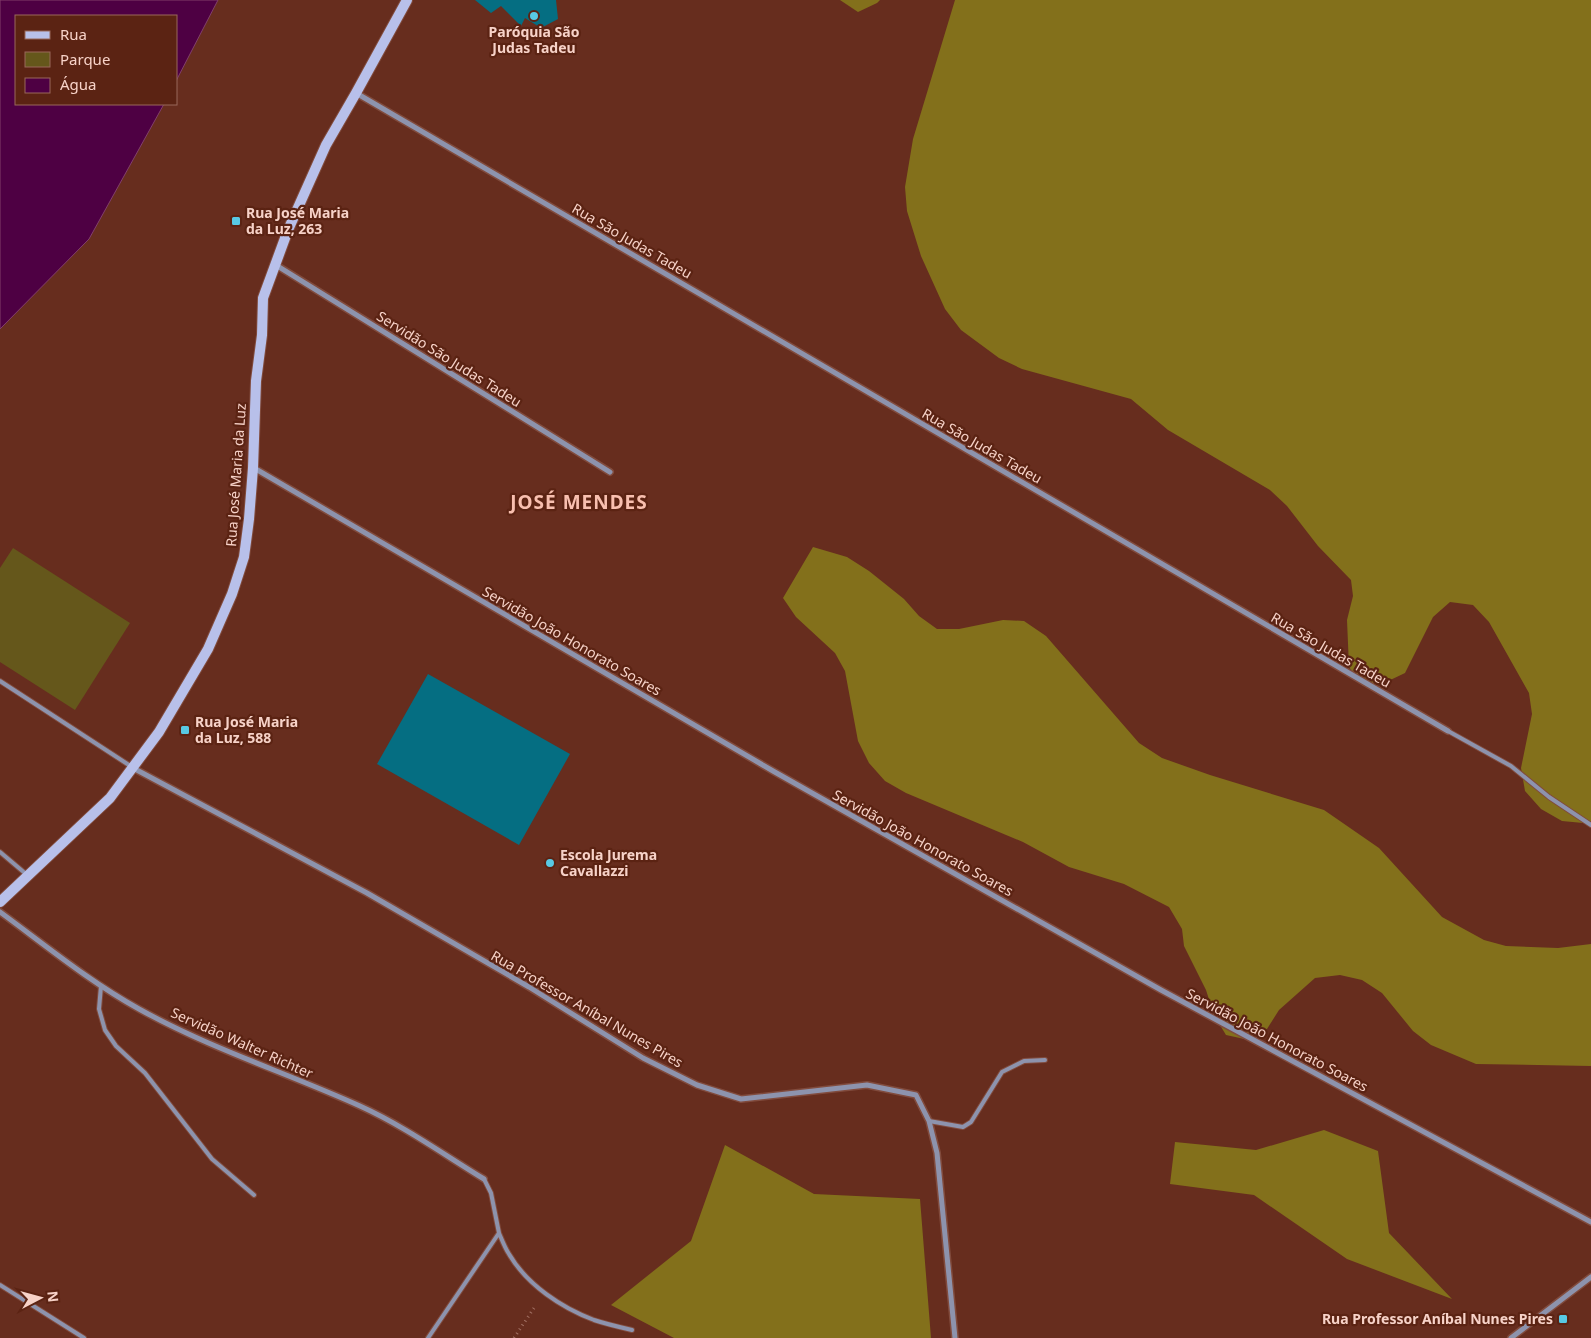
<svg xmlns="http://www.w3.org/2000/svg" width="1591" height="1338" font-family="'Noto Sans',sans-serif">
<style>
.green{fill:#65571b}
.forest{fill:#83701b}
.water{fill:#4e0043;stroke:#813f6b}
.building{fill:#056e82}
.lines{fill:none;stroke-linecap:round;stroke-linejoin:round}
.lane-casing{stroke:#814b3d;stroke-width:6}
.street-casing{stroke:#814b3d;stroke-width:8}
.secondary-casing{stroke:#814b3d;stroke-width:12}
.path{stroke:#a37265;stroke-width:3;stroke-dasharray:1 4;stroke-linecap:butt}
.lane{stroke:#8d93ad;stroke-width:4}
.street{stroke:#8d93ad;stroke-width:5}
.secondary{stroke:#b8c0ea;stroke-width:10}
.poi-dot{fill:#58c9e4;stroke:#5b2313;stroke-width:2}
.labels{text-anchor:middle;stroke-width:4.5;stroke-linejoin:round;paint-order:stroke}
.poi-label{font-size:14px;font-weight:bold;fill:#f7d2c8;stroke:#5b2313;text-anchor:start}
.street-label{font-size:14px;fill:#f7d2c8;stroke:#5b2313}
.district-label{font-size:19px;font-weight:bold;letter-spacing:1px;fill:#f8bfaf;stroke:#5b2313}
</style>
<rect width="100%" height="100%" fill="#672d1e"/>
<!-- green -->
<path class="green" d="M 13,548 L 130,623 L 75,710 L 0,662 L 0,568 Z"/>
<!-- forest -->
<path class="forest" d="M 840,0 L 880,0 L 877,3 L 858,12 Z
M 955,0 L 1591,0 L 1591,821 L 1583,823 L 1562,821 L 1541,809 L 1525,791 L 1521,768 L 1532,714 L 1529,693 L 1489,622 L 1473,605 L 1450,602 L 1433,617 L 1405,673 L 1384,683 L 1363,686 L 1349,667 L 1347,620 L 1353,596 L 1351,580 L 1318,546 L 1287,506 L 1270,490 L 1168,430 L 1131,399 L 1022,369 L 999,358 L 961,330 L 945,309 L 921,256 L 907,211 L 905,187 L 913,139 Z
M 813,547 L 847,557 L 869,571 L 904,599 L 919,616 L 937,629 L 959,629 L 1003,620 L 1024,621 L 1046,636 L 1139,743 L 1162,758 L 1210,775 L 1324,810 L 1379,848 L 1442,917 L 1484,940 L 1506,946 L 1558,948 L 1591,944 L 1591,1066 L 1476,1064 L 1431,1045 L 1413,1031 L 1382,993 L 1362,980 L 1340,975 L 1315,978 L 1279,1010 L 1267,1029 L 1249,1040 L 1226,1035 L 1214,1015 L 1206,990 L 1184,946 L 1182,929 L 1169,907 L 1124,884 L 1069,867 L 1023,842 L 906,793 L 885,781 L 869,763 L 858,741 L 845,671 L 835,653 L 796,617 L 783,598 Z
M 1324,1130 L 1378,1151 L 1389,1233 L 1452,1299 L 1347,1259 L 1254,1195 L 1170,1184 L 1175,1142 L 1256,1150 Z
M 725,1145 L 814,1194 L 920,1199 L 931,1338 L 674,1338 L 611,1305 L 691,1241 Z"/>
<!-- water -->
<path class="water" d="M 0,0 L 218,0 L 176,81 L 176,16 L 16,16 L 16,104 L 164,104 L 89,239 L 0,329 Z"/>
<!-- building -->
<path class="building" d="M 475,0 L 556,0 L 558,19 L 541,28 L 525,18 L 521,26 L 501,6 L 491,13 Z
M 428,674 L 570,754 L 519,845 L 377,764 Z"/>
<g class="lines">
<!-- lane casing -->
<g class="lane-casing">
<path id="lane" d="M 0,681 L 132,767
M 1448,731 L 1511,766 L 1549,797 L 1591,825
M 0,852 L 26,874
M 101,986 L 99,1009 L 105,1030 L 116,1046 L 145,1073 L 212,1159 L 254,1195
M 929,1121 L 963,1127 L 971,1122 L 1002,1072 L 1024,1061 L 1045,1060
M 499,1233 C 502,1240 505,1248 509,1254 C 527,1285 562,1308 594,1320 C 606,1324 619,1327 632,1330
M 0,1285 L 84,1338
M 428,1338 L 499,1233 L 491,1193 L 484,1179"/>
</g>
<!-- street casing -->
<g class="street-casing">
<path id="street" d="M 356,93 L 1448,731
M 276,265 L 610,472
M 254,468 L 773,771 L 1161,990 L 1591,1222
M 133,768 L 367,893 L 529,987 L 643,1058 L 697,1085 L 741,1099 L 867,1085 L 916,1095 L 929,1121 L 937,1153 L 955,1338
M 0,912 C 45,945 90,982 139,1009 C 209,1048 287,1073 360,1106 C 404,1126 443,1154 484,1179
M 1511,1338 L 1591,1277"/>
</g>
<!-- secondary casing -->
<g class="secondary-casing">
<path id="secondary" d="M 0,902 L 110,798 L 159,732 L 208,649 L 232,594 L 244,557 L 249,519 L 253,468 L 256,381 L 262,335 L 263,298 L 288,230 L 326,145 L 356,93 L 407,0"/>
</g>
<!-- path -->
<path class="path" d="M 514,1338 L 536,1305"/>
<!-- lane -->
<use href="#lane" class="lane"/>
<!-- street -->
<use href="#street" class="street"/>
<!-- secondary -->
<use href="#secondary" class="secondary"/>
</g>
<!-- markers -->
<g class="poi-dot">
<circle cx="534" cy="16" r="5"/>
<rect x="231" y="216" width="10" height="10" rx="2.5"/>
<rect x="180" y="725" width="10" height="10" rx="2.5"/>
<circle cx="550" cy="863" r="5"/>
<rect x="1558" y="1314" width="10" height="10" rx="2.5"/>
</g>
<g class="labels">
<!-- poi labels -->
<g class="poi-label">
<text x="534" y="37" text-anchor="middle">Paróquia São<tspan x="534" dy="16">Judas Tadeu</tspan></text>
<text x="246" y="218">Rua José Maria<tspan x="246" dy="16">da Luz, 263</tspan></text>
<text x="195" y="727">Rua José Maria<tspan x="195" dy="16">da Luz, 588</tspan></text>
<text x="560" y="860">Escola Jurema<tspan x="560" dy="16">Cavallazzi</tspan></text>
<text x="1553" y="1324" text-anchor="end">Rua Professor Aníbal Nunes Pires</text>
</g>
<!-- street labels -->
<g class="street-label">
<text transform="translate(632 241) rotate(30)" y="5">Rua São Judas Tadeu</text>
<text transform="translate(449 359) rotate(32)" y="5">Servidão São Judas Tadeu</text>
<text transform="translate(982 446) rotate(30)" y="5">Rua São Judas Tadeu</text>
<text transform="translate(236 475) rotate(-86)" y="5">Rua José Maria da Luz</text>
<text transform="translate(572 641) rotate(30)" y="5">Servidão João Honorato Soares</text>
<text transform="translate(1331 650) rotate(30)" y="5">Rua São Judas Tadeu</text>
<text transform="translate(923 843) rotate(29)" y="5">Servidão João Honorato Soares</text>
<text transform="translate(587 1009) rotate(30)" y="5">Rua Professor Aníbal Nunes Pires</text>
<text transform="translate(1277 1040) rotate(28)" y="5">Servidão João Honorato Soares</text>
<text transform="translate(242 1043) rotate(24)" y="5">Servidão Walter Richter</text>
</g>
<!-- district labels -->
<g class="district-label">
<text x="579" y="509">JOSÉ MENDES</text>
</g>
</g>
<!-- legend -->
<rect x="15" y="15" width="162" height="90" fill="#5b2313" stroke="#99695b"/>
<rect x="25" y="31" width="25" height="8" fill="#b8c0ea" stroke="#99695b"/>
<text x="60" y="40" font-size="15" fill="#f7d2c8">Rua</text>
<rect x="25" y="52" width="25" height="15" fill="#65571b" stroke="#99695b"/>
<text x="60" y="65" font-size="15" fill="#f7d2c8">Parque</text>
<rect x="25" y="78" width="25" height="15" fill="#4e0043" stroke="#99695b"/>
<text x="60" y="90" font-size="15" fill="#f7d2c8">Água</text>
<!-- north arrow -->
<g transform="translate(40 1298) rotate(84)" stroke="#5b2313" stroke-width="4" paint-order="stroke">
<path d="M0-4L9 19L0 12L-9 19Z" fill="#f7d2c8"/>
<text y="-8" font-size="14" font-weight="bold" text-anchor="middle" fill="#f7d2c8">N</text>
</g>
</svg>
